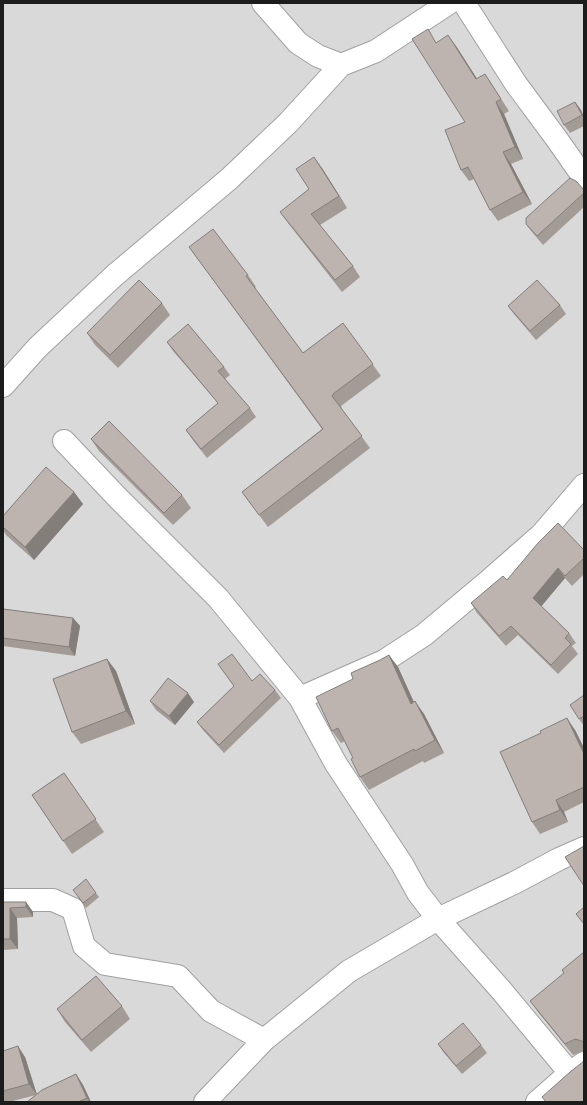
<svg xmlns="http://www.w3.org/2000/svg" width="587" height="1105" font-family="'Fira Sans Condensed',sans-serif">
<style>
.residential{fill:#dad9da}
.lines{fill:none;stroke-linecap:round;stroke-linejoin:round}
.minor-casing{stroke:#a0a0a0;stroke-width:24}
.minor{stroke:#fff;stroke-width:22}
.wall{fill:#a39b96}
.shaded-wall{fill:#847e7a}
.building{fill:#bdb4af;stroke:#847e7a}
</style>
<rect width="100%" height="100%" fill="#ede9e3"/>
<!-- residential -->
<path class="residential" d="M 3,3 L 584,3 L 584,1102 L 3,1102 Z"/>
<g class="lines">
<!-- minor casing -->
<g class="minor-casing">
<path id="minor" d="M 263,3 L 298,43 L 318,56 L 341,65
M 464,3 L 516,84 L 556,138 L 584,178
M 3,386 L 38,347 L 115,275 L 229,179 L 288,123 L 341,65 L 376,51 L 449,3
M 64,441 L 117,497 L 218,598 L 300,698 L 336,764 L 402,864 L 418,893 L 438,919 L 501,990 L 570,1073
M 300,698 L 384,661 L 424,635 L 485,584 L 542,534 L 584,485
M 3,900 L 53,900 L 73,909 L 84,946 L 105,964 L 178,976 L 211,1011 L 264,1040
M 205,1102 L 264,1040 L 349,971 L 438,919 L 516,882 L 559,859 L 584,848
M 537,1102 L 570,1073 L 584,1063"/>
</g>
<!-- minor -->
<use href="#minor" class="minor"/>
</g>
<!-- wall -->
<path class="wall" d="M 437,42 L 456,46 L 477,79 L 485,74 L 509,111 L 504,114 L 523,159 L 511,164 L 532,204 L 498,221 L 490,210 L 474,179 L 469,181 L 461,170 L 465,122 Z
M 575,102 L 581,110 L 584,117 L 584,126 L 570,133 L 564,125 Z
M 322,168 L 347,208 L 320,225 L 353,266 L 360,277 L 342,292 L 288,223 L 280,212 L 309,189 Z
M 584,190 L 584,207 L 543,245 L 532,232 L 526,224 Z
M 189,247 L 248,275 L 256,287 L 255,288 L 303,353 L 343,323 L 381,376 L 341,406 L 342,407 L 341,408 L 370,448 L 268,527 L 242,492 L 322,429 Z
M 162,303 L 170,315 L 118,368 L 95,345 L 87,333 Z
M 560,305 L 566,314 L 536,340 L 514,314 L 508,306 Z
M 167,342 L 224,367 L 230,375 L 225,379 L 250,408 L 256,417 L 207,458 L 192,439 L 186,430 L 218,403 L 173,351 Z
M 91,439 L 182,495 L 191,508 L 173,525 L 99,451 Z
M 74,492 L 83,504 L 34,560 L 6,535 L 3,530 L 3,516 Z
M 584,550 L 584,574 L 572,586 L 565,578 L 541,606 L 569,633 L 576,643 L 572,646 L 578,654 L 558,674 L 518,635 L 506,646 L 477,613 L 471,603 Z
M 3,609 L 73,618 L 80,626 L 75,656 L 3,646 Z
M 389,655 L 398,667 L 414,702 L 424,714 L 444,753 L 424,763 L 423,761 L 369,790 L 360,777 L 353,758 L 345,741 L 341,743 L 332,731 L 380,660 Z
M 107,659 L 116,671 L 135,724 L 81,744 L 72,732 Z
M 218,664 L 252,681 L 275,690 L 281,698 L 224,753 L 203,730 L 197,722 L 234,686 Z
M 584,695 L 584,726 L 579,719 Z
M 150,701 L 194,702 L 175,725 L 156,710 Z
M 575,730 L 584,748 L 584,802 L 564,812 L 568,822 L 540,834 L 532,822 Z
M 64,773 L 104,832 L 72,854 L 32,795 Z
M 96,893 L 99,897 L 86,908 L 76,894 Z
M 3,902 L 26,902 L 33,912 L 33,917 L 17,918 L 18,949 L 3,950 Z
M 584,952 L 584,1051 L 573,1055 L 538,1012 L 530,1001 L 564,974 Z
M 122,1006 L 130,1019 L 91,1052 L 65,1022 L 57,1009 Z
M 438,1044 L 481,1045 L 487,1053 L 462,1074 L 444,1053 Z
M 3,1051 L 25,1057 L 37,1095 L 76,1074 L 83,1085 L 91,1102 L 27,1102 L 36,1095 L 9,1102 L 3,1102 Z"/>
<!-- shaded-wall -->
<path class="shaded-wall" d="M 448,35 L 456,46 L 485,91 L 476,79 Z
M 496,102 L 504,114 L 523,159 L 515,147 Z
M 575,102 L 581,110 L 584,117 L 584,119 Z
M 503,152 L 511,164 L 532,204 L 523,192 Z
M 314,157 L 322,168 L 347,208 L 339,196 Z
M 74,492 L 83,504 L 34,560 L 25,547 Z
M 558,568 L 565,578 L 540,608 L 533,598 Z
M 73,618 L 80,626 L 75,656 L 69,647 Z
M 389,655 L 398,667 L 420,716 L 411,704 Z
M 107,659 L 116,671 L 135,724 L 126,711 Z
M 188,693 L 194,702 L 175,725 L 169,716 Z
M 415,701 L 424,714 L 444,753 L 435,740 Z
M 567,718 L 575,730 L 584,748 L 584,754 Z
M 556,800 L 564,812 L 568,822 L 560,810 Z
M 26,902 L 33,912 L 33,917 L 26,907 Z
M 10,908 L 17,918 L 18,949 L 10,939 Z
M 18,1046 L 25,1057 L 37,1095 L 29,1084 Z
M 76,1074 L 83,1085 L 91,1102 L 90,1102 L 87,1098 Z"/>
<!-- building -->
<path class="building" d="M 428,29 L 436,43 L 448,35 L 476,79 L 485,74 L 501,99 L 496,102 L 515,147 L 503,152 L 523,192 L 490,210 L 468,167 L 461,170 L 445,130 L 465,122 L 412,39 Z
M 575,102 L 582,115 L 564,125 L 557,111 Z
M 314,157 L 339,196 L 311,214 L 353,266 L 335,280 L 280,212 L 309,189 L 296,169 Z
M 570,178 L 576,181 L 584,190 L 584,193 L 537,236 L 526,224 L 526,218 Z
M 213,229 L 248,275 L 246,276 L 303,353 L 343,323 L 373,364 L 333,394 L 333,395 L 332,396 L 362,436 L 259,515 L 242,492 L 323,429 L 189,247 Z
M 139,280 L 162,303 L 110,355 L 87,333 Z
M 537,280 L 560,305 L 530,331 L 508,306 Z
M 188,324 L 224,367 L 218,371 L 250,408 L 201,449 L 186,430 L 218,403 L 167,342 Z
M 109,421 L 182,495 L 164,513 L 91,439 Z
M 46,467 L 74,492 L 25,547 L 3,527 L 3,516 Z
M 558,523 L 584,550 L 584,558 L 565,576 L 558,568 L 533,598 L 569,633 L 565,638 L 571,644 L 551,665 L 511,626 L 499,636 L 471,603 L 503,576 L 507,580 L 538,543 Z
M 3,609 L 73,618 L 69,647 L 3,638 Z
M 232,654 L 252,681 L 260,674 L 275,690 L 219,745 L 197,722 L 234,686 L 218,664 Z
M 389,655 L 411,704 L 415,701 L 435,740 L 415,751 L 414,749 L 360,777 L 351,759 L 353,758 L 338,728 L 332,731 L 316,697 L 353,679 L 351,673 L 380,660 Z
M 107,659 L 126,711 L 72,732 L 53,679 Z
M 168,678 L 188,693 L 169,716 L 150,701 Z
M 584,695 L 584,716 L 579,719 L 570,705 Z
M 567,718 L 584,754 L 584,787 L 556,800 L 560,810 L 532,822 L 500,752 L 541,733 L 540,731 Z
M 64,773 L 96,819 L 63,841 L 32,795 Z
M 584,846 L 584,886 L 565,857 Z
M 86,879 L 96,893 L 83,903 L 73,890 Z
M 3,902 L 26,902 L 26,907 L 10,908 L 10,939 L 3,939 Z
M 584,907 L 584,924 L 576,914 Z
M 584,952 L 584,1043 L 582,1041 L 575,1039 L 565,1044 L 530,1001 L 564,973 L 562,970 Z
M 96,976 L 122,1006 L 82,1040 L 57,1009 Z
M 463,1023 L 481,1045 L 456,1066 L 438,1044 Z
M 18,1046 L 29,1084 L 3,1091 L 3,1051 Z
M 584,1061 L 584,1102 L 546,1102 L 542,1097 L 570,1072 Z
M 76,1074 L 87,1098 L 78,1102 L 27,1102 L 42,1090 Z"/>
<!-- border -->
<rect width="587" height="1105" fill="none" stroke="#1c1c1c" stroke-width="8"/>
</svg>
